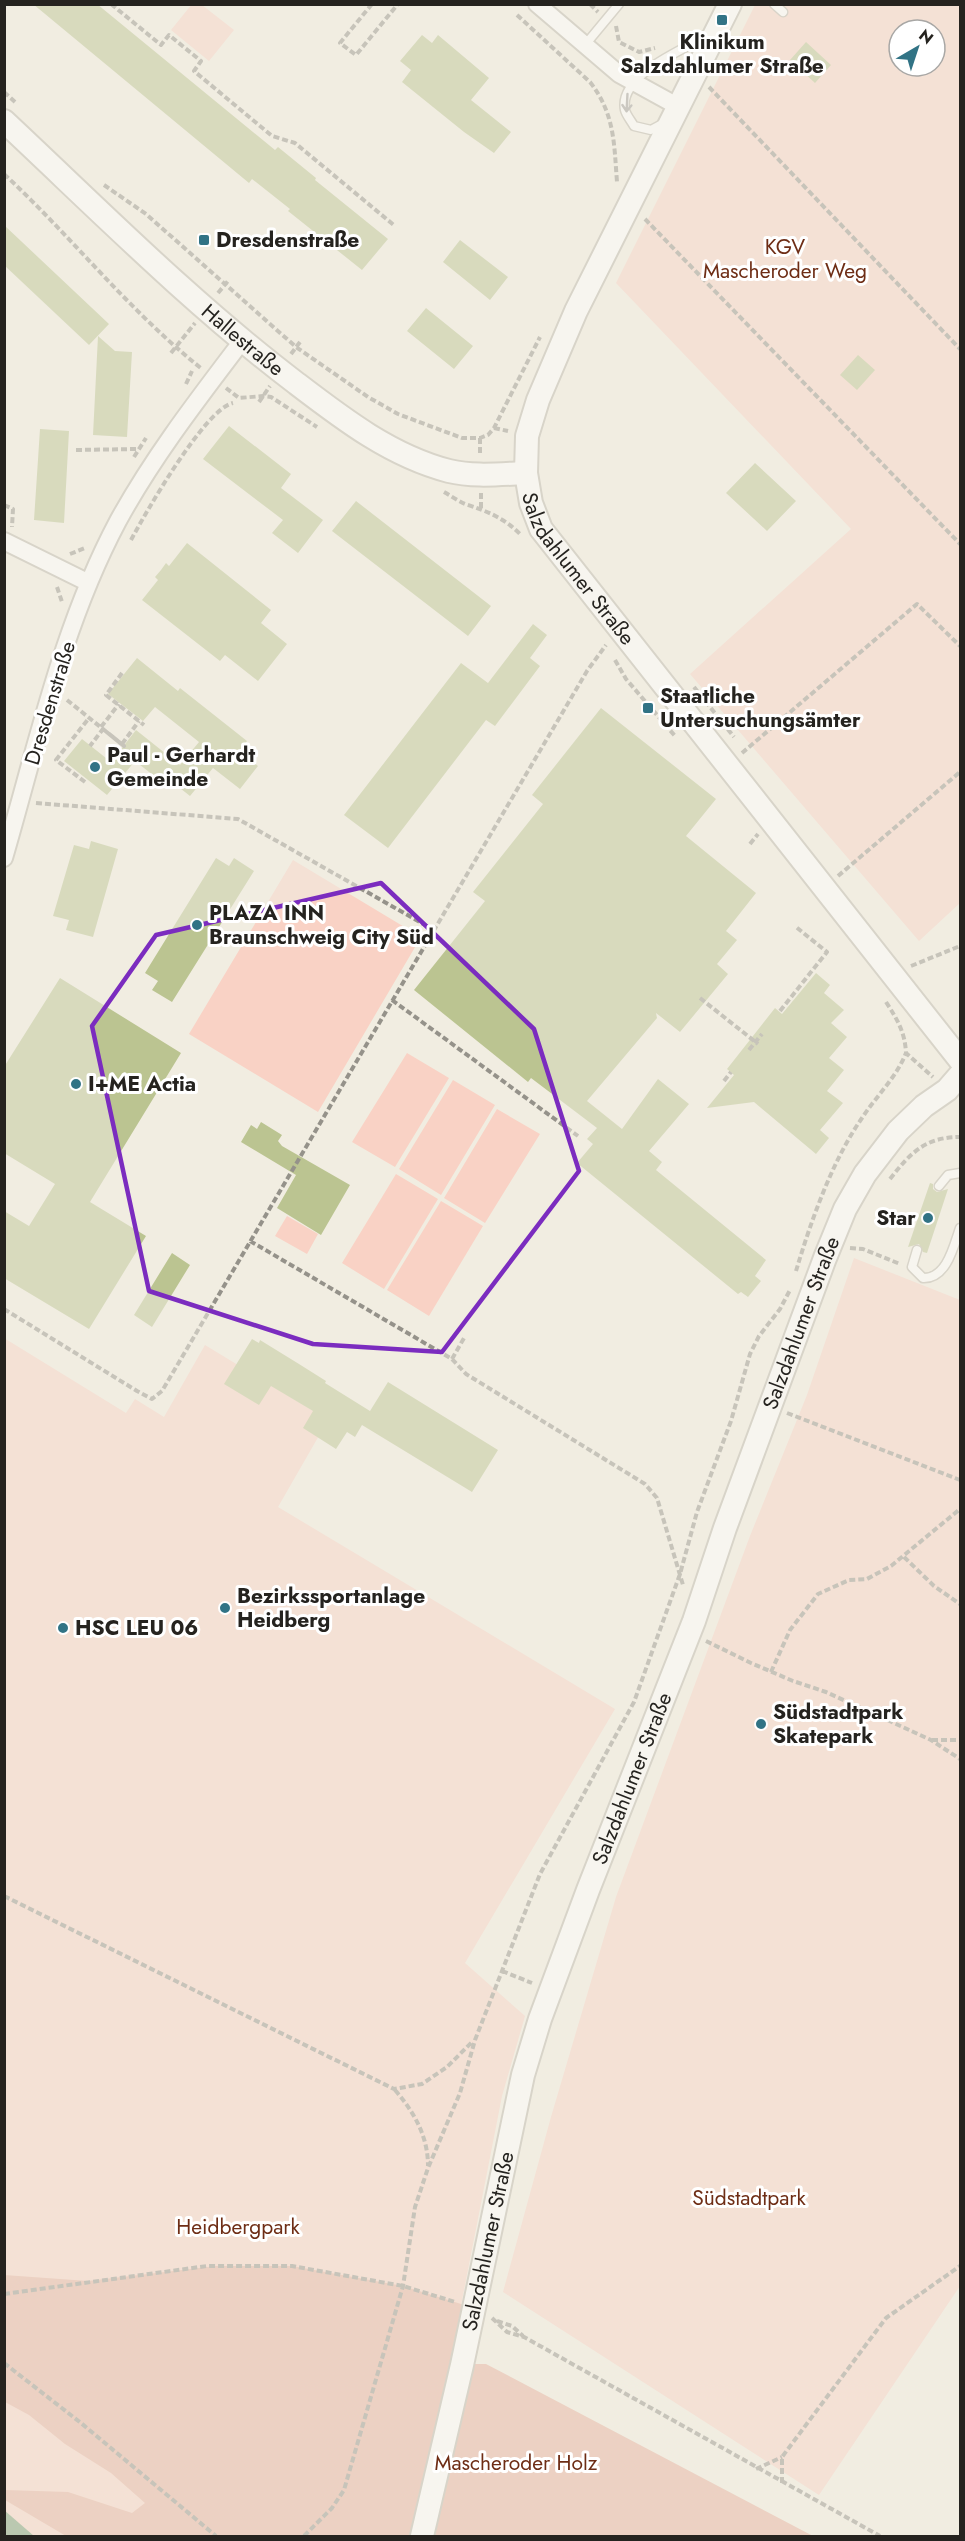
<svg xmlns="http://www.w3.org/2000/svg" width="965" height="2541" font-family="Jost,sans-serif">
<style>
.green{fill:#f9d2c5;fill-rule:evenodd}
.forest{fill:#e6b09d}
.water{fill:#799c74}
.building{fill:#bbc491}
.lines{fill:none;stroke-linecap:round;stroke-linejoin:round}
.lane-casing{stroke:#bbb7ab;stroke-width:11}
.street-casing{stroke:#bbb7ab;stroke-width:20}
.secondary-casing{stroke:#bbb7ab;stroke-width:26}
.path{stroke:#95928a;stroke-width:4;stroke-dasharray:6 3;stroke-linecap:butt}
.lane{stroke:#fff;stroke-width:8}
.street{stroke:#fff;stroke-width:16}
.secondary{stroke:#fff;stroke-width:22}
.oneway{stroke:#9d9c9a}
.marked{fill:none;stroke:#7b2cbf;stroke-width:4.5;stroke-linejoin:round}
.poi-dot{fill:#317385;stroke:#fff;stroke-width:2}
.labels{text-anchor:middle;stroke-width:6;stroke-linejoin:round;paint-order:stroke}
.poi-label{font-size:21px;font-weight:bold;fill:#25231f;stroke:#fff;text-anchor:start}
.park-label{font-size:21px;fill:#6e2d15;stroke:#fff}
.street-label{font-size:21px;fill:#25231f;stroke:#fff}
</style>
<rect width="100%" height="100%" fill="#f1ede1"/>
<!-- green -->
<path class="green" d="M 192,4 L 202,5 L 234,30 L 209,61 L 171,30 Z
M 755,5 L 960,5 L 960,903 L 919,941 L 690,674 L 851,529 L 616,283 ZM 899,30 L 935,30 L 935,66 L 899,66 Z
M 293,860 L 421,937 L 318,1112 L 189,1034 Z
M 407,1053 L 449,1078 L 395,1167 L 352,1142 Z
M 453,1080 L 495,1105 L 441,1195 L 399,1169 Z
M 497,1109 L 540,1134 L 485,1223 L 444,1198 Z
M 396,1174 L 438,1199 L 384,1289 L 342,1263 Z
M 441,1201 L 483,1226 L 429,1316 L 387,1290 Z
M 287,1216 L 318,1234 L 307,1254 L 275,1236 Z
M 854,1258 L 960,1300 L 960,2286 L 819,2495 L 503,2292 L 551,2117 L 616,1897 L 750,1536 L 807,1395 Z
M 4,1338 L 126,1413 L 135,1399 L 164,1417 L 205,1345 L 328,1420 L 278,1507 L 615,1709 L 465,1963 L 525,2016 L 502,2096 L 447,2377 L 394,2536 L 5,2536 Z"/>
<!-- forest -->
<path class="forest" d="M 216,2266 L 292,2266 L 403,2286 L 474,2308 L 462,2364 L 486,2364 L 813,2536 L 66,2536 L 5,2500 L 5,2490 L 68,2492 L 132,2513 L 145,2503 L 111,2473 L 65,2444 L 29,2415 L 5,2402 L 4,2275 L 88,2281 Z"/>
<!-- water -->
<path class="water" d="M 4,2510 L 34,2536 L 5,2536 Z"/>
<!-- building -->
<path class="building" d="M 33,4 L 97,4 L 275,150 L 278,147 L 316,178 L 315,180 L 388,239 L 362,270 L 288,211 L 290,209 L 252,179 L 249,183 Z
M 422,35 L 432,43 L 438,35 L 489,78 L 471,100 L 511,132 L 494,153 L 464,132 L 402,82 L 411,70 L 400,61 Z
M 806,42 L 831,65 L 815,83 L 790,60 Z
M 4,225 L 109,324 L 89,345 L 4,265 Z
M 460,240 L 508,277 L 490,300 L 443,262 Z
M 426,308 L 473,346 L 454,369 L 407,331 Z
M 98,336 L 115,351 L 132,352 L 127,437 L 93,435 Z
M 858,355 L 875,370 L 857,390 L 840,375 Z
M 229,426 L 291,474 L 281,488 L 323,520 L 298,553 L 272,533 L 283,520 L 203,459 Z
M 40,429 L 69,431 L 64,523 L 34,520 Z
M 755,463 L 796,501 L 767,531 L 726,493 Z
M 356,501 L 491,606 L 468,636 L 332,531 Z
M 187,543 L 271,610 L 261,623 L 287,644 L 258,681 L 225,655 L 220,661 L 142,600 L 158,580 L 155,577 L 161,570 L 166,563 L 169,566 Z
M 533,624 L 547,635 L 530,658 L 540,666 L 495,726 L 486,720 L 388,848 L 344,815 L 461,663 L 488,683 Z
M 137,658 L 178,691 L 180,688 L 247,741 L 240,751 L 258,766 L 240,789 L 213,768 L 190,796 L 171,781 L 167,786 L 135,761 L 107,795 L 64,761 L 82,739 L 111,762 L 136,730 L 180,765 L 199,742 L 155,707 L 143,721 L 108,694 Z
M 601,708 L 716,799 L 686,836 L 756,893 L 726,931 L 737,940 L 717,964 L 728,974 L 680,1032 L 656,1013 L 657,1018 L 587,1101 L 622,1129 L 658,1079 L 689,1104 L 649,1151 L 662,1162 L 656,1170 L 766,1260 L 755,1276 L 761,1281 L 748,1297 L 741,1292 L 738,1294 L 577,1163 L 593,1144 L 587,1139 L 597,1128 L 531,1078 L 528,1082 L 414,990 L 485,901 L 473,892 L 543,804 L 532,795 Z
M 91,841 L 118,849 L 93,937 L 66,930 L 69,920 L 53,916 L 74,845 L 89,849 Z
M 216,858 L 229,866 L 234,858 L 254,871 L 172,1002 L 152,990 L 158,981 L 145,973 Z
M 816,973 L 830,985 L 824,993 L 844,1010 L 831,1023 L 847,1037 L 829,1058 L 844,1070 L 827,1091 L 843,1103 L 820,1130 L 829,1138 L 816,1154 L 754,1102 L 707,1108 L 734,1075 L 727,1069 L 775,1008 L 782,1014 Z
M 60,978 L 181,1053 L 90,1202 L 146,1236 L 89,1329 L 4,1278 L 4,1211 L 29,1226 L 55,1184 L 4,1153 L 4,1067 Z
M 261,1122 L 282,1135 L 278,1141 L 282,1146 L 350,1185 L 321,1235 L 277,1208 L 296,1175 L 241,1142 L 251,1125 L 257,1129 Z
M 930,1183 L 933,1184 L 933,1189 L 937,1192 L 948,1189 L 927,1253 L 923,1252 L 919,1244 L 908,1247 Z
M 172,1253 L 190,1265 L 152,1327 L 134,1315 Z
M 252,1339 L 259,1343 L 260,1340 L 299,1364 L 326,1381 L 325,1383 L 370,1411 L 388,1382 L 498,1450 L 472,1492 L 362,1425 L 355,1437 L 347,1432 L 336,1449 L 303,1428 L 313,1411 L 271,1386 L 259,1405 L 224,1384 Z"/>
<g class="lines">
<!-- lane casing -->
<g class="lane-casing">
<path id="lane" d="M 774,4 L 783,12
M 585,45 L 619,4
M 664,123 L 651,130 L 634,126 C 632,122 626,115 625,110 C 618,75 684,49 709,35
M 939,1186 L 948,1175 L 960,1173
M 917,1250 L 912,1267 L 923,1278 C 947,1279 954,1245 960,1228"/>
</g>
<!-- street casing -->
<g class="street-casing">
<path id="street" d="M 537,4 L 619,74 L 679,107
M 4,541 L 89,583
M 4,858 C 37,745 62,626 118,521 C 153,457 198,399 242,341"/>
</g>
<!-- secondary casing -->
<g class="secondary-casing">
<g id="secondary">
<path id="s1" d="M 730,4 L 576,311 L 538,400 L 527,436 L 526,473 L 531,503 L 541,529 L 960,1060"/>
<path id="s2" d="M 4,121 C 99,210 192,304 296,383 C 343,419 391,456 449,471 C 474,477 500,474 526,473"/>
<path id="s3" d="M 422,2536 L 462,2365 L 523,2075 L 540,2019 L 588,1890 L 694,1621 L 725,1528 L 825,1258 L 845,1209 L 865,1174 L 898,1131 L 924,1106 L 947,1090 L 960,1075"/>
</g>
</g>
<!-- path -->
<path class="path" d="M 111,4 L 161,45 L 169,35 L 201,61 L 194,71 L 272,136 L 295,143 L 395,226
M 372,4 L 340,43 L 356,55 L 398,4
M 590,4 L 598,12
M 517,15 L 590,82 C 615,114 614,144 617,182
M 616,26 L 619,42 L 639,52 L 655,48
M 709,87 L 960,349
M 4,92 L 15,102
M 4,174 C 72,237 129,311 202,369
M 104,185 L 146,214 L 296,347 L 368,397 L 398,414 L 462,438 L 480,438 L 488,435 L 494,428 L 540,337
M 645,219 L 960,544
M 218,293 L 228,281
M 171,353 L 195,323
M 291,354 L 300,342
M 186,384 L 192,371
M 226,388 L 239,398 L 263,396 L 271,397 L 317,427
M 259,402 L 270,386
M 494,428 L 508,431
M 480,438 L 480,456
M 76,450 L 137,449
M 134,457 L 146,438
M 444,492 C 451,496 458,501 465,504 C 487,511 504,518 520,534
M 481,493 L 481,508
M 4,505 L 13,509 L 12,527
M 131,540 C 146,512 205,409 233,403
M 70,554 L 85,548
M 57,587 L 62,602
M 615,660 L 626,679 L 675,736
M 122,673 L 106,695 L 144,725
M 694,687 L 734,737
M 67,700 L 124,746 L 103,729 L 90,746
M 101,727 L 119,704
M 122,744 L 139,721
M 742,753 L 917,604 L 960,646
M 85,782 L 56,760 L 89,718
M 36,803 L 238,819 L 434,930
M 750,844 L 758,834
M 838,876 L 960,772
M 911,966 L 960,946
M 700,998 L 758,1044
M 392,1000 L 578,1136
M 886,1002 C 897,1019 905,1032 906,1053 L 933,1077
M 780,1011 L 827,952 L 796,927
M 749,1050 L 762,1034
M 724,1081 L 731,1072
M 890,1179 C 911,1152 926,1137 960,1137
M 250,1241 L 452,1359 L 466,1374 L 645,1484 L 657,1498 L 683,1585
M 850,1248 L 863,1249 L 900,1264
M 796,1271 C 811,1221 832,1161 862,1118 C 877,1095 896,1078 906,1053
M 4,1309 L 137,1391 L 152,1399 L 162,1391 L 587,671 L 606,645
M 452,1359 L 464,1338
M 787,1413 L 960,1480
M 904,1557 L 934,1586 L 960,1604
M 706,1641 L 751,1663 L 793,1681 L 826,1692 L 931,1740 L 960,1759
M 771,1672 L 790,1630 L 818,1594 L 849,1580 L 867,1579 L 891,1566 L 960,1509
M 932,1740 L 960,1740
M 4,1896 L 394,2089 L 422,2084 L 447,2067 L 473,2041
M 502,1971 L 532,1983
M 395,2090 C 414,2112 428,2136 428,2166
M 4,2294 L 207,2266 L 292,2266 L 403,2286 L 455,2302
M 492,2318 L 507,2332 L 524,2337 L 880,2536
M 497,2321 L 512,2326 L 523,2336
M 4,2363 L 81,2423 L 216,2536
M 756,2469 L 782,2457
M 782,2483 L 782,2457 L 886,2318 L 960,2266
M 304,2536 L 332,2508 L 344,2490 L 403,2286 L 415,2207 L 428,2168 L 460,2093 L 475,2040 L 540,1874 L 634,1702 L 680,1574 L 697,1512 L 731,1421 L 750,1354 L 759,1336 L 780,1309 L 790,1290"/>
<!-- lane -->
<use href="#lane" class="lane"/>
<!-- street -->
<use href="#street" class="street"/>
<!-- secondary -->
<use href="#secondary" class="secondary"/>
</g>
<!-- one-way arrows -->
<defs><path id="oneway-shaft" d="M-6 0H5M1.5-3L5.5 0L1.5 3" fill="none" stroke-width="1.6" stroke-linecap="round" stroke-linejoin="round" transform="scale(1.5)"/></defs>
<use class="oneway" href="#oneway-shaft" transform="translate(627 103) rotate(93)"/>
<!-- marked area -->
<path d="M0 0H965V2541H0ZM 381,883 L 534,1029 L 579,1171 L 442,1352 L 313,1344 L 149,1291 L 92,1026 L 156,935 Z" fill="#f1ede1" fill-opacity=".55" fill-rule="evenodd"/>
<path class="marked" d="M 381,883 L 534,1029 L 579,1171 L 442,1352 L 313,1344 L 149,1291 L 92,1026 L 156,935 Z"/>
<!-- markers -->
<g class="poi-dot">
<rect x="716" y="14" width="12" height="12" rx="3"/>
<rect x="198" y="234" width="12" height="12" rx="3"/>
<rect x="642" y="702" width="12" height="12" rx="3"/>
<circle cx="95" cy="767" r="6"/>
<circle cx="197" cy="925" r="6"/>
<circle cx="76" cy="1084" r="6"/>
<circle cx="928" cy="1218" r="6"/>
<circle cx="225" cy="1608" r="6"/>
<circle cx="63" cy="1628" r="6"/>
<circle cx="761" cy="1724" r="6"/>
</g>
<g class="labels">
<!-- poi labels -->
<g class="poi-label">
<text x="722" y="49" text-anchor="middle">Klinikum<tspan x="722" dy="24">Salzdahlumer Straße</tspan></text>
<text x="216" y="247">Dresdenstraße</text>
<text x="660" y="703">Staatliche<tspan x="660" dy="24">Untersuchungsämter</tspan></text>
<text x="107" y="762">Paul - Gerhardt<tspan x="107" dy="24">Gemeinde</tspan></text>
<text x="209" y="920">PLAZA INN<tspan x="209" dy="24">Braunschweig City Süd</tspan></text>
<text x="88" y="1091">I+ME Actia</text>
<text x="916" y="1225" text-anchor="end">Star</text>
<text x="237" y="1603">Bezirkssportanlage<tspan x="237" dy="24">Heidberg</tspan></text>
<text x="75" y="1635">HSC LEU 06</text>
<text x="773" y="1719">Südstadtpark<tspan x="773" dy="24">Skatepark</tspan></text>
</g>
<!-- park labels -->
<g class="park-label">
<text x="785" y="254">KGV<tspan x="785" dy="24">Mascheroder Weg</tspan></text>
<text x="749" y="2205">Südstadtpark</text>
<text x="238" y="2234">Heidbergpark</text>
<text x="516" y="2470">Mascheroder Holz</text>
</g>
<!-- street labels -->
<g class="street-label">
<text dy="7" stroke="none"><textPath href="#s2" startOffset="324">Hallestraße</textPath></text>
<text dy="7" stroke="none"><textPath href="#s1" startOffset="626">Salzdahlumer Straße</textPath></text>
<text transform="translate(50 703) rotate(-73)" y="7">Dresdenstraße</text>
<text dy="7" stroke="none"><textPath href="#s3" startOffset="1274">Salzdahlumer Straße</textPath></text>
<text dy="7" stroke="none"><textPath href="#s3" startOffset="788">Salzdahlumer Straße</textPath></text>
<text dy="7" stroke="none"><textPath href="#s3" startOffset="302">Salzdahlumer Straße</textPath></text>
</g>
</g>
<!-- border -->
<rect width="965" height="2541" fill="none" stroke="#25231f" stroke-width="12"/>
<!-- north arrow -->
<g transform="translate(917 48) rotate(39)"><circle r="28" fill="#ffffff" stroke="#a8a7a5" stroke-width="1.5"/>
<path d="M0-4.5L10 22L0 15L-10 22Z" fill="#317385"/>
<text y="-9" font-size="16" font-weight="bold" text-anchor="middle" fill="#25231f">N</text>
</g>
</svg>
